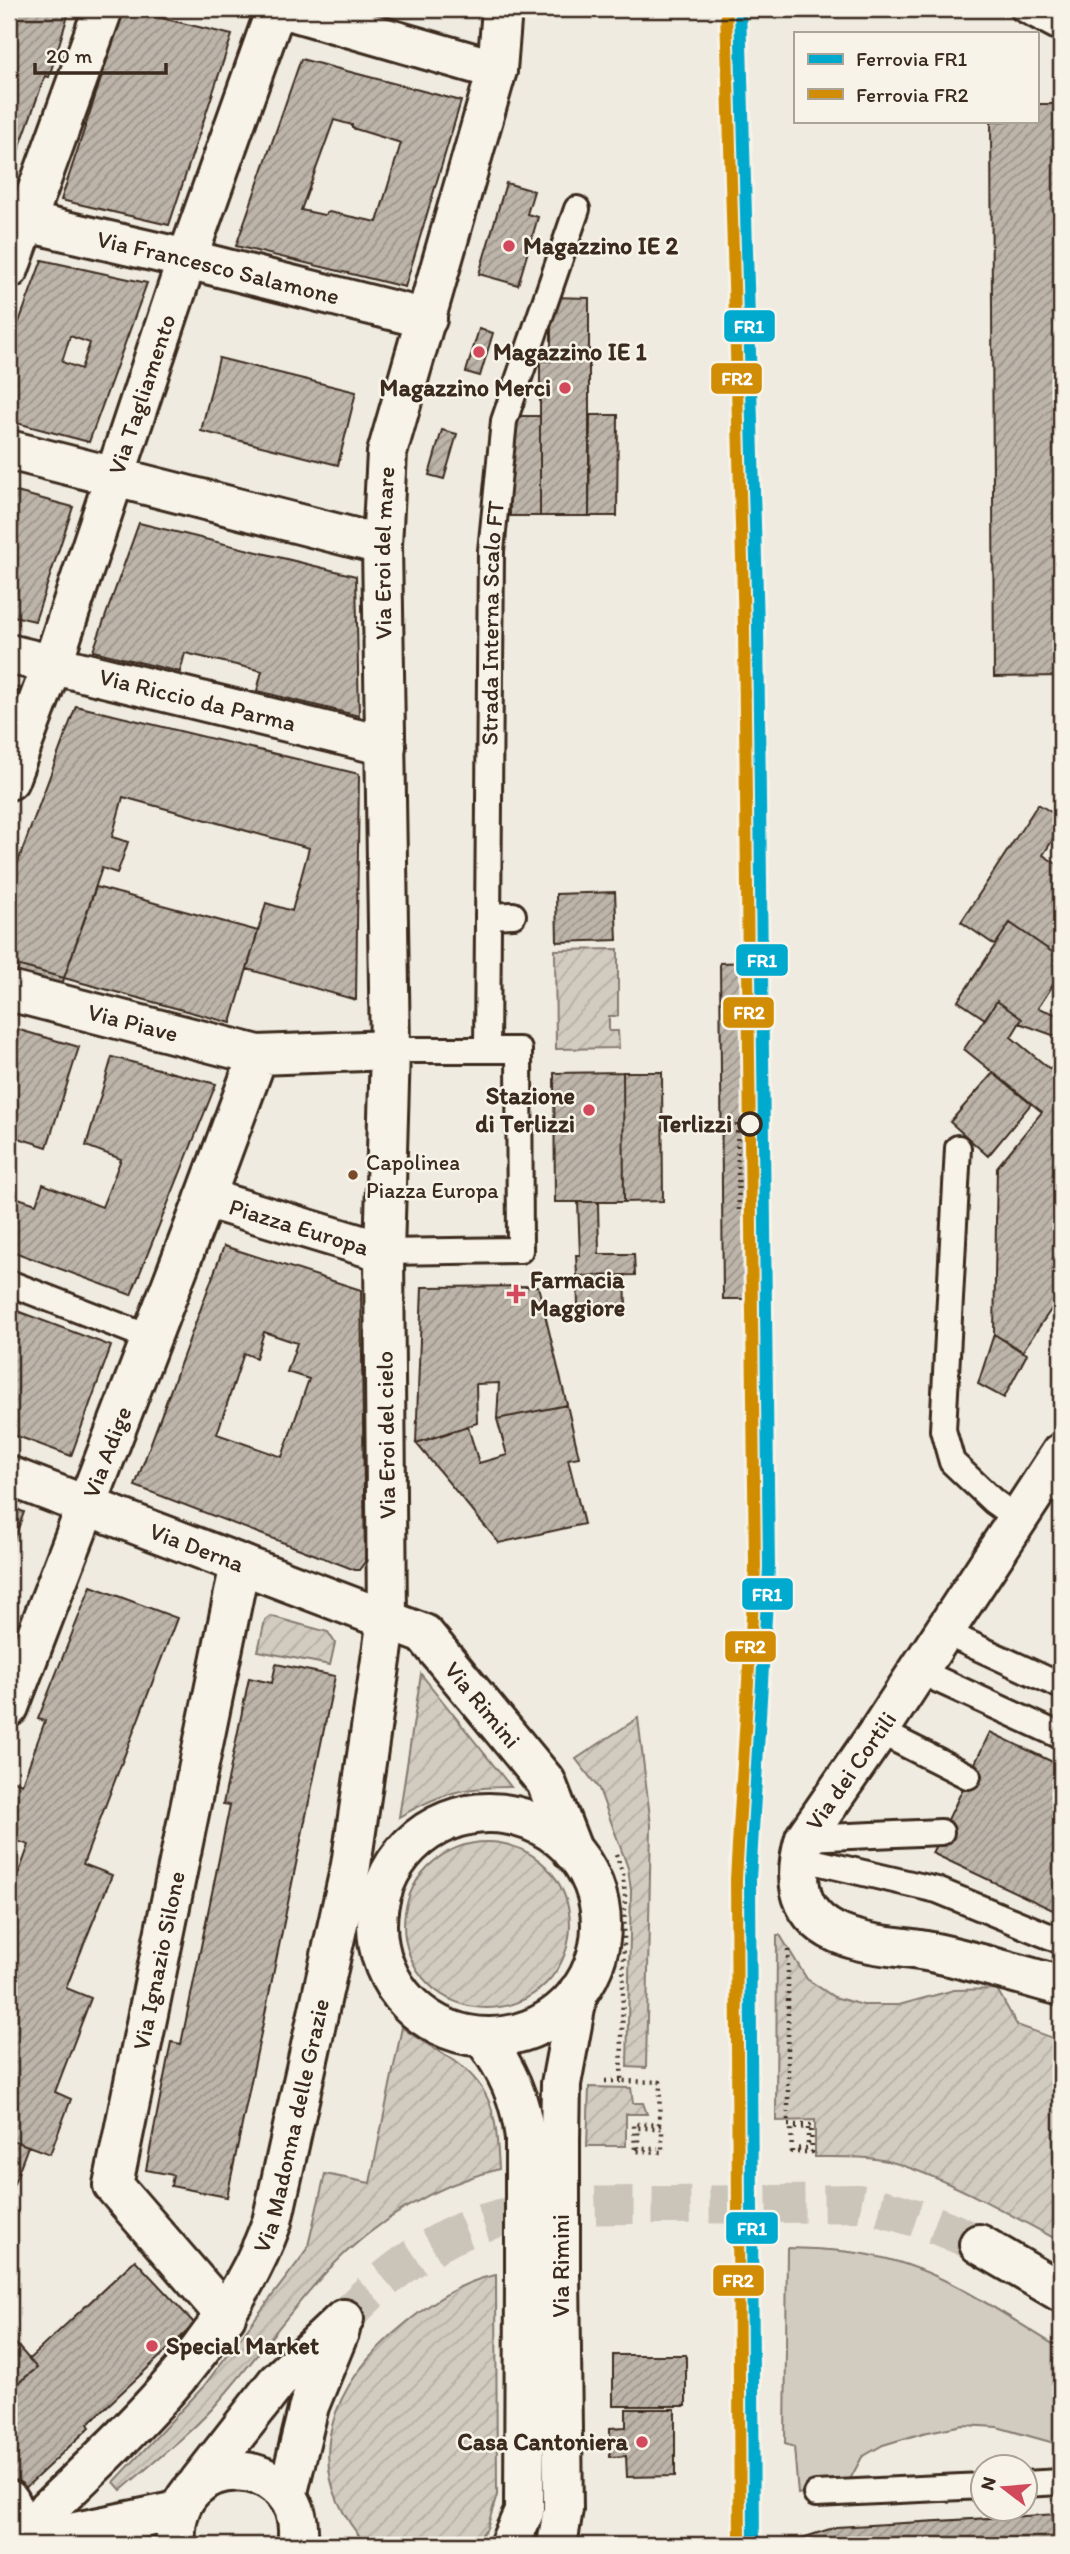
<svg xmlns="http://www.w3.org/2000/svg" width="1070" height="2554" font-family="Itim,sans-serif">
<style>
.grass{fill:#d1cbc0;stroke:#867a6f;stroke-width:2}
.garden{fill:url(#garden-furrows);stroke:#867a6f;stroke-width:2}
.building{fill:url(#building-hatch);stroke:#3b2a1e;stroke-width:2;fill-rule:evenodd}
.lines{fill:none;stroke-linecap:round;stroke-linejoin:round}
.street-tunnel{stroke:#cbc4b9;stroke-width:38;stroke-dasharray:38 19;stroke-linecap:butt}
.lane-casing{stroke:#3b2a1e;stroke-width:30}
.street-casing{stroke:#3b2a1e;stroke-width:44}
.path{stroke:#3b2a1e;stroke-width:4.5;stroke-dasharray:2 5;stroke-linecap:butt}
.lane{stroke:#f7f3e8;stroke-width:24}
.street{stroke:#f7f3e8;stroke-width:38}
.street-bridge-casing{stroke:#3b2a1e;stroke-width:44;stroke-linecap:butt}
.street-bridge{stroke:#f7f3e8;stroke-width:38}
.rail-1-casing{stroke:#f7f3e8;stroke-width:18}
.rail-2-casing{stroke:#f7f3e8;stroke-width:18}
.rail-1{stroke:#00a9ce;stroke-width:12}
.rail-2{stroke:#d18d06;stroke-width:12}
.poi-dot{fill:#d1495b;stroke:#f7f3e8;stroke-width:2.5}
.stop-dot{fill:#f7f3e8;stroke:#3b2a1e;stroke-width:3.5}
.bus-dot{fill:#7a4b2a;stroke:#f7f3e8;stroke-width:2.5}
.labels{text-anchor:middle;stroke-width:5;stroke-linejoin:round;paint-order:stroke}
.bus-label{font-size:22px;fill:#3b2a1e;stroke:#f7f3e8;text-anchor:start}
.poi-label{font-size:24px;font-weight:bold;fill:#3b2a1e;stroke:#f7f3e8;text-anchor:start}
.street-label{font-size:24px;fill:#3b2a1e;stroke:#f7f3e8}
.stop-label{font-size:24px;font-weight:bold;fill:#3b2a1e;stroke:#f7f3e8;text-anchor:end}
.line-badge{stroke:#f7f3e8;stroke-width:2.5}
.badge-label{font-size:19px;text-anchor:middle;font-weight:bold;fill:#fff}
</style>
<defs>
<pattern id="garden-furrows" width="10" height="10" patternUnits="userSpaceOnUse" patternTransform="scale(1.75)"><rect width="10" height="10" fill="#d1cbc0"/><path d="M-1 1l2-2M0 10L10 0M9 11l2-2" fill="none" stroke="#b4aea5"/></pattern>
<pattern id="building-hatch" width="6" height="6" patternUnits="userSpaceOnUse" patternTransform="scale(1.75)"><rect width="6" height="6" fill="#bdb5aa"/><path d="M-1 1l2-2M0 6l6-6M5 7l2-2" fill="none" stroke="#9b938a"/></pattern>
</defs>
<rect width="100%" height="100%" fill="#efebe0"/>
<filter id="ink" filterUnits="userSpaceOnUse"><feTurbulence type="fractalNoise" baseFrequency=".0143" numOctaves="2"/><feDisplacementMap in="SourceGraphic" scale="14" xChannelSelector="R" yChannelSelector="G"/><feConvolveMatrix kernelMatrix="1 2 1 2 8 2 1 2 1" color-interpolation-filters="sRGB"/></filter>
<g filter="url(#ink)">
<!-- grass -->
<path class="grass" d="M 787,2248 C 818,2249 849,2250 879,2257 C 945,2271 1004,2315 1061,2349 L 1061,2445 L 997,2427 L 963,2425 L 923,2433 L 883,2445 L 862,2457 L 848,2483 L 798,2494 L 794,2447 L 785,2444 Z"/>
<!-- garden -->
<path class="garden" d="M 618,949 L 618,1016 L 609,1016 L 609,1031 L 618,1031 L 619,1048 L 556,1049 L 555,950 Z
M 270,1616 L 328,1632 L 335,1643 L 330,1665 L 258,1651 L 265,1620 Z
M 421,1674 L 511,1787 C 463,1787 441,1793 399,1817 Z
M 638,1718 L 651,1825 L 646,2068 L 627,2067 L 631,1890 L 628,1868 L 599,1789 L 576,1759 Z
M404 1925a83 83 0 1 1 166 0a83 83 0 1 1-166 0Z
M 777,1935 L 780,1935 L 807,1979 L 834,1997 L 863,2005 L 899,2005 L 954,1990 L 997,1989 L 1017,2025 L 1061,2041 L 1061,2242 C 1011,2215 950,2180 895,2163 C 870,2156 841,2157 815,2157 L 815,2120 L 776,2121 Z
M 402,2027 C 417,2040 435,2048 452,2059 C 496,2089 496,2120 499,2169 C 433,2186 375,2221 328,2270 C 289,2311 256,2359 219,2401 C 193,2432 152,2463 121,2490 L 114,2482 L 203,2387 L 307,2250 L 325,2174 L 370,2183 Z
M 589,2087 L 631,2088 L 633,2103 L 643,2103 L 647,2114 L 626,2114 L 626,2146 L 587,2146 Z
M 496,2275 L 497,2495 L 487,2528 L 473,2545 L 367,2545 C 295,2465 332,2382 407,2322 C 434,2301 462,2281 496,2275 Z"/>
<!-- building -->
<path class="building" d="M 9,9 L 70,9 L 49,77 L 45,76 L 9,177 Z
M 124,9 L 232,35 L 169,225 L 61,200 Z
M 301,59 L 461,101 L 405,287 L 236,246 ZM 334,120 L 352,125 L 352,128 L 401,143 L 377,222 L 329,212 L 324,215 L 301,210 Z
M 1037,104 L 1061,104 L 1061,676 L 994,677 L 991,121 L 1037,121 Z
M 506,183 L 534,191 L 527,214 L 538,217 L 518,285 L 479,274 Z
M 42,260 L 147,283 L 89,442 L 9,421 L 9,349 ZM 70,336 L 90,343 L 81,369 L 62,362 Z
M 551,297 L 589,298 L 589,516 L 540,516 L 540,361 L 551,361 Z
M 479,329 L 493,333 L 480,376 L 466,372 Z
M 219,358 L 356,392 L 338,465 L 201,431 Z
M 590,415 L 618,415 L 617,516 L 589,516 Z
M 510,416 L 540,416 L 540,516 L 510,516 Z
M 442,430 L 457,434 L 444,479 L 429,475 Z
M 9,490 L 73,507 L 35,621 L 9,615 Z
M 139,523 L 356,576 L 359,716 L 257,691 L 262,671 L 185,653 L 180,672 L 93,651 Z
M 9,685 L 19,688 L 9,717 Z
M 76,706 L 359,774 L 356,1000 L 247,969 L 266,903 L 292,911 L 309,848 L 123,797 L 112,837 L 128,842 L 121,863 L 117,873 L 102,868 L 64,978 L 9,963 L 9,886 Z
M 1038,804 L 1061,818 L 1061,827 L 1043,855 L 1061,867 L 1061,958 L 1010,923 L 995,945 L 961,922 Z
M 96,887 L 258,931 L 231,1023 L 64,978 Z
M 615,892 L 617,940 L 557,942 L 556,894 Z
M 1010,923 L 1061,958 L 1061,973 L 1038,1008 L 1061,1016 L 1061,1038 L 1019,1023 L 1022,1019 L 997,1001 L 985,1019 L 958,1001 Z
M 752,962 L 756,1299 L 723,1299 L 720,963 Z
M 9,963 L 64,978 L 60,992 L 9,978 Z
M 997,1001 L 1022,1019 L 1011,1037 L 1050,1069 L 1059,1056 L 1061,1057 L 1061,1295 L 1022,1352 L 994,1334 L 997,1167 L 1042,1112 L 964,1049 Z
M 9,1027 L 79,1047 L 47,1147 L 9,1135 Z
M 112,1057 L 216,1084 L 131,1295 L 9,1250 L 9,1195 L 36,1204 L 43,1184 L 102,1207 L 121,1159 L 86,1146 Z
M 623,1072 L 624,1202 L 555,1202 L 554,1073 Z
M 623,1072 L 662,1072 L 663,1201 L 624,1202 Z
M 993,1073 L 1031,1104 L 988,1156 L 950,1122 Z
M 578,1202 L 598,1202 L 599,1254 L 634,1254 L 635,1275 L 577,1276 L 576,1255 L 580,1255 Z
M 224,1246 L 361,1290 L 365,1557 L 365,1562 L 359,1570 L 355,1570 L 135,1486 ZM 264,1332 L 297,1343 L 287,1372 L 309,1379 L 282,1457 L 217,1434 L 244,1353 L 256,1358 Z
M 625,1275 L 626,1305 L 578,1305 L 577,1276 Z
M 538,1286 L 567,1405 L 497,1419 L 499,1383 L 476,1384 L 477,1423 L 416,1443 L 422,1287 Z
M 9,1308 L 111,1346 L 71,1456 L 9,1433 L 9,1364 L 12,1357 L 9,1356 Z
M 994,1334 L 1027,1354 L 1004,1398 L 978,1384 Z
M 567,1405 L 579,1457 L 568,1459 L 584,1524 L 499,1543 L 416,1443 L 468,1427 L 479,1463 L 507,1455 L 497,1419 Z
M 9,1506 L 24,1512 L 9,1554 Z
M 91,1586 L 177,1618 L 83,1864 L 112,1875 L 66,1988 L 91,1998 L 55,2092 L 71,2099 L 50,2154 L 9,2139 L 9,1899 L 29,1845 L 9,1838 L 9,1789 L 12,1780 L 22,1784 L 45,1721 L 38,1719 Z
M 276,1664 L 335,1676 L 227,2197 L 171,2186 L 173,2175 L 146,2170 L 171,2042 L 181,2044 L 230,1805 L 223,1804 L 249,1678 L 272,1683 Z
M 990,1732 L 1061,1766 L 1061,1914 L 932,1853 Z
M 9,2139 L 28,2146 L 9,2197 Z
M 135,2260 L 195,2324 L 88,2424 L 90,2427 L 22,2491 L 9,2477 L 9,2390 L 37,2368 L 29,2359 Z
M 9,2336 L 37,2368 L 9,2390 Z
M 613,2355 L 686,2355 L 686,2406 L 613,2406 Z
M 626,2409 L 675,2409 L 675,2476 L 627,2477 L 626,2456 L 610,2457 L 610,2428 L 626,2427 Z
M 1058,2514 L 1061,2518 L 1061,2545 L 796,2545 L 796,2540 L 836,2527 Z"/>
<g class="lines">
<!-- street-tunnel -->
<path class="street-tunnel" d="M 344,2319 C 380,2278 431,2240 483,2223 C 544,2203 609,2205 672,2205 C 734,2204 796,2204 858,2203 C 901,2211 939,2225 979,2244"/>
<!-- lane casing -->
<g class="lane-casing">
<g id="lane">
<path d="M 1023,9 L 1061,29"/>
<path d="M 488,916 L 513,915"/>
<path id="s1" d="M 487,1050 L 491,551 L 504,421 L 577,209"/>
<path d="M 958,1148 L 943,1430 L 952,1462 L 993,1501 L 1018,1519"/>
<path d="M 384,1252 L 520,1250 L 519,1050 L 390,1050"/>
<path d="M 9,1283 L 151,1338"/>
<path d="M 944,1632 L 1061,1686"/>
<path d="M 919,1671 L 1061,1736"/>
<path d="M 879,1731 L 968,1776"/>
<path d="M 805,1838 L 941,1832"/>
<path d="M 799,1858 L 937,1890 L 1061,1941"/>
<path d="M 1024,2484 L 1061,2482"/>
<path d="M 816,2494 L 982,2486"/>
</g>
</g>
<!-- street casing -->
<g class="street-casing">
<g id="street">
<path d="M 285,9 L 497,70"/>
<path id="s2" d="M 9,218 L 187,259 L 427,319"/>
<path d="M 9,269 L 103,9"/>
<path d="M 9,450 L 382,545"/>
<path id="s3" d="M 9,654 L 386,746"/>
<path id="s4" d="M 9,780 L 52,665 L 187,259 L 276,9"/>
<path id="s5" d="M 9,991 L 258,1055"/>
<path d="M 384,1252 L 205,1198 L 258,1055 L 390,1050"/>
<path d="M 1061,1453 L 879,1731 L 805,1838 C 790,1889 802,1926 857,1940 C 881,1947 907,1947 931,1952 C 975,1961 1018,1974 1061,1986"/>
<path id="s6" d="M 9,1476 L 424,1634 L 546,1782 L 573,1852"/>
<path id="s7" d="M 9,1707 L 205,1198"/>
<circle cx="489" cy="1925" r="112"/>
<path d="M 483,2037 C 507,2069 521,2099 525,2139"/>
<path d="M 560,2139 L 561,2084 L 578,1992"/>
<path d="M 979,2244 L 1061,2292"/>
<path id="s8" d="M 226,2316 L 113,2185 L 240,1564"/>
<path d="M 199,2482 L 277,2382 L 344,2319"/>
<path d="M 287,2496 L 309,2406 L 340,2330"/>
<path d="M 9,2500 L 11,2503 L 12,2544"/>
<path id="s9" d="M 12,2544 C 110,2447 223,2356 272,2222 L 351,1865 L 387,1619 L 384,1252 L 390,1050 L 382,545 L 387,453 L 497,70 L 502,9"/>
<path d="M 11,2545 L 178,2511"/>
<path d="M 176,2545 C 168,2442 312,2452 297,2545"/>
<path d="M 509,2545 L 524,2512 L 525,2273"/>
<path d="M 557,2545 L 563,2509 L 560,2273"/>
</g>
</g>
<!-- path -->
<path class="path" d="M 737,1124 L 739,1214
M 616,1854 L 623,1874 L 625,1896 L 621,2081 L 660,2082 L 659,2124 L 634,2124 L 635,2151 L 662,2152 L 662,2128 L 638,2128 L 638,2148 L 658,2148
M 788,1950 L 788,2125 L 811,2125 L 812,2152 L 792,2152 L 791,2128 L 808,2127 L 808,2148 L 795,2149
M 605,2081 L 621,2081"/>
<!-- lane -->
<use href="#lane" class="lane"/>
<!-- street -->
<use href="#street" class="street"/>
<!-- street-bridge casing -->
<g class="street-bridge-casing">
<path id="street-bridge" d="M 525,2139 L 525,2273
M 560,2139 L 560,2273"/>
</g>
<!-- street-bridge -->
<use href="#street-bridge" class="street-bridge"/>
<!-- rail-1 casing -->
<g class="rail-1-casing">
<path id="rail-1" d="M 740,9 L 758,628 L 769,1568 L 750,1879 L 754,2545"/>
</g>
<!-- rail-2 casing -->
<g class="rail-2-casing">
<path id="rail-2" d="M 726,9 L 744,628 L 755,1568 L 736,1879 L 740,2545"/>
</g>
<!-- rail-1 -->
<use href="#rail-1" class="rail-1"/>
<!-- rail-2 -->
<use href="#rail-2" class="rail-2"/>
</g>
</g>
<!-- markers -->
<g class="poi-dot">
<circle cx="509" cy="246" r="7"/>
<circle cx="479" cy="352" r="7"/>
<circle cx="565" cy="388" r="7"/>
<circle cx="589" cy="1110" r="7"/>
<path d="M512.5 1283.5h7v7h7v7h-7v7h-7v-7h-7v-7h7z"/>
<circle cx="152" cy="2346" r="7"/>
<circle cx="642" cy="2442" r="7"/>
</g>
<circle class="stop-dot" cx="750" cy="1124" r="11"/>
<circle class="bus-dot" cx="353" cy="1175" r="6"/>
<g class="labels">
<!-- bus labels -->
<g class="bus-label">
<text x="366" y="1170">Capolinea<tspan x="366" dy="28">Piazza Europa</tspan></text>
</g>
<!-- poi labels -->
<g class="poi-label">
<text x="523" y="254">Magazzino IE 2</text>
<text x="493" y="360">Magazzino IE 1</text>
<text x="551" y="396" text-anchor="end">Magazzino Merci</text>
<text x="575" y="1104" text-anchor="end">Stazione<tspan x="575" dy="28">di Terlizzi</tspan></text>
<text x="530" y="1288">Farmacia<tspan x="530" dy="28">Maggiore</tspan></text>
<text x="166" y="2354">Special Market</text>
<text x="628" y="2450" text-anchor="end">Casa Cantoniera</text>
</g>
<!-- street labels -->
<g class="street-label">
<text dy="8" stroke="none"><textPath href="#s2" startOffset="215">Via Francesco Salamone</textPath></text>
<text dy="8" stroke="none"><textPath href="#s4" startOffset="408">Via Tagliamento</textPath></text>
<text dy="8" stroke="none"><textPath href="#s9" startOffset="2098">Via Eroi del mare</textPath></text>
<text dy="8" stroke="none"><textPath href="#s1" startOffset="427">Strada Interna Scalo FT</textPath></text>
<text dy="8" stroke="none"><textPath href="#s3" startOffset="194">Via Riccio da Parma</textPath></text>
<text dy="8" stroke="none"><textPath href="#s5" startOffset="128">Via Piave</textPath></text>
<text transform="translate(299 1227) rotate(17)" y="8">Piazza Europa</text>
<text transform="translate(386 1435) rotate(-91)" y="8">Via Eroi del cielo</text>
<text dy="8" stroke="none"><textPath href="#s7" startOffset="273">Via Adige</textPath></text>
<text dy="8" stroke="none"><textPath href="#s6" startOffset="201">Via Derna</textPath></text>
<text dy="8" stroke="none"><textPath href="#s6" startOffset="536">Via Rimini</textPath></text>
<text transform="translate(851 1771) rotate(-55)" y="8">Via dei Cortili</text>
<text dy="8" stroke="none"><textPath href="#s8" startOffset="402">Via Ignazio Silone</textPath></text>
<text dy="8" stroke="none"><textPath href="#s9" startOffset="516">Via Madonna delle Grazie</textPath></text>
<text transform="translate(561 2266) rotate(-90)" y="8">Via Rimini</text>
</g>
<!-- stop labels -->
<g class="stop-label">
<text x="732" y="1132">Terlizzi</text>
</g>
</g>
<g class="line-badge">
<rect x="723" y="309" width="53" height="34" rx="7" fill="#00a9ce"/>
<rect x="710" y="362" width="53" height="33" rx="7" fill="#d18d06"/>
<rect x="735" y="943" width="54" height="34" rx="7" fill="#00a9ce"/>
<rect x="722" y="996" width="53" height="33" rx="7" fill="#d18d06"/>
<rect x="741" y="1577" width="53" height="34" rx="7" fill="#00a9ce"/>
<rect x="724" y="1630" width="53" height="33" rx="7" fill="#d18d06"/>
<rect x="725" y="2211" width="54" height="34" rx="7" fill="#00a9ce"/>
<rect x="712" y="2264" width="53" height="33" rx="7" fill="#d18d06"/>
</g>
<g class="badge-label">
<text x="749" y="333">FR1</text>
<text x="737" y="385">FR2</text>
<text x="762" y="967">FR1</text>
<text x="749" y="1019">FR2</text>
<text x="767" y="1601">FR1</text>
<text x="750" y="1653">FR2</text>
<text x="752" y="2235">FR1</text>
<text x="738" y="2287">FR2</text>
</g>
<!-- margin -->
<rect width="1070" height="2554" fill="none" stroke="#f7f3e8" stroke-width="35"/>
<rect x="18" y="18" width="1035" height="2519" fill="none" stroke="#3b2a1e" stroke-width="2.5" filter="url(#ink)"/>
<!-- legend -->
<rect x="794" y="32" width="245" height="91" fill="#f7f3e8" stroke="#aca397" stroke-width="2"/>
<rect x="808" y="54" width="35" height="10" fill="#00a9ce" stroke="#aca397" stroke-width="2"/>
<text x="856" y="66" font-size="21" fill="#3b2a1e">Ferrovia FR1</text>
<rect x="808" y="89" width="35" height="10" fill="#d18d06" stroke="#aca397" stroke-width="2"/>
<text x="856" y="102" font-size="21" fill="#3b2a1e">Ferrovia FR2</text>
<!-- north arrow -->
<g transform="translate(1004 2488) rotate(286)"><circle r="33" fill="#f7f3e8" stroke="#aca397" stroke-width="2"/>
<path d="M0-5L12 26L0 18L-12 26Z" fill="#d1495b"/>
<text y="-10" font-size="19" font-weight="bold" text-anchor="middle" fill="#3b2a1e">N</text>
</g>
<!-- scale -->
<path d="M35 63v10h131v-10" fill="none" stroke="#3b2a1e" stroke-width="3.5"/>
<text x="46" y="63" font-size="21" fill="#3b2a1e" stroke="#f7f3e8" stroke-width="5" paint-order="stroke">20 m</text>
</svg>
